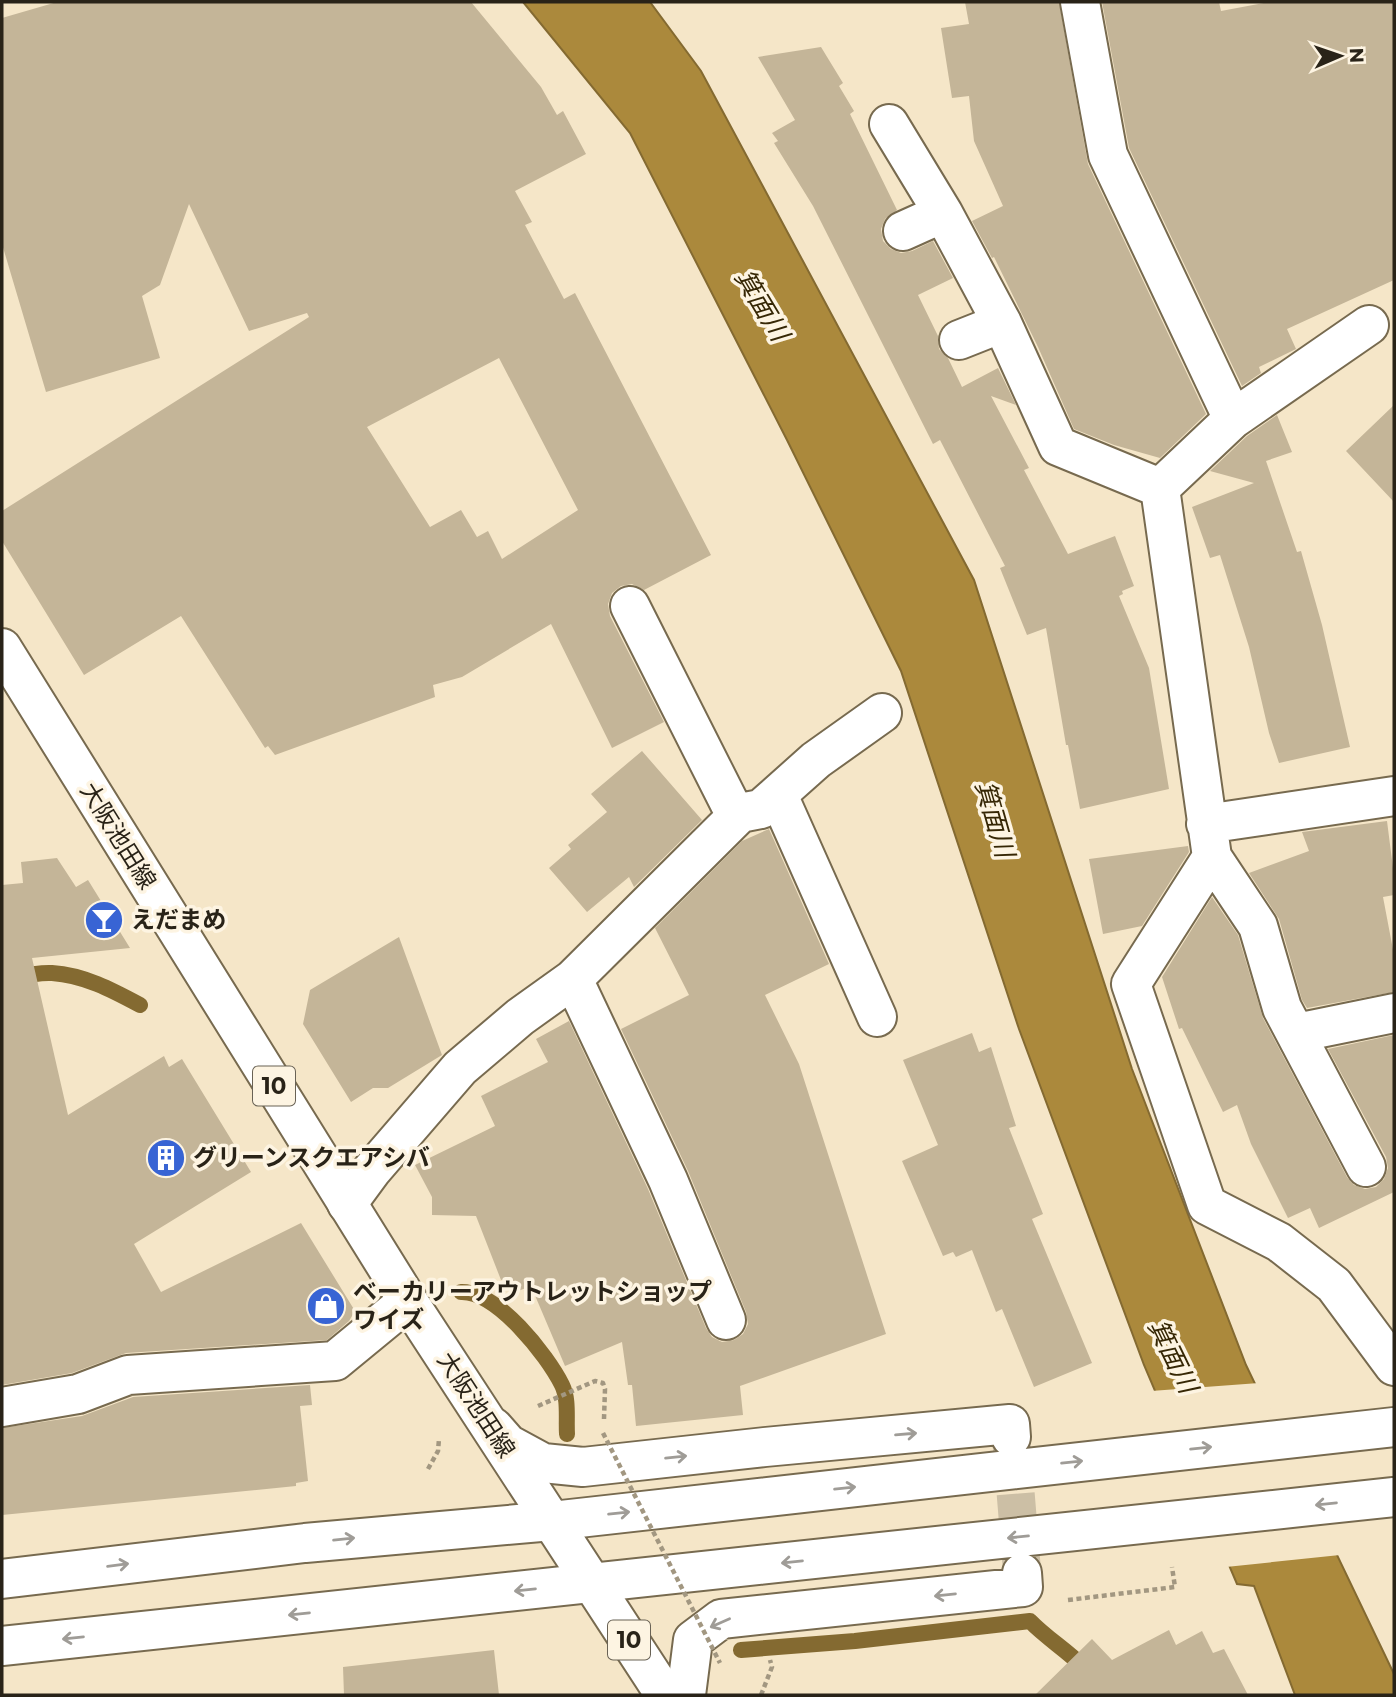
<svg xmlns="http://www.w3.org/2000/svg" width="1396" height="1697" font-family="Montserrat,'Noto Sans JP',sans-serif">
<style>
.water{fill:#ab893c;stroke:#846a31;stroke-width:2}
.pier{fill:#f5e6c8}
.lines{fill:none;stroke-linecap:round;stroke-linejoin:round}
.stream{stroke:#846a31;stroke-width:16}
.building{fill:#c4b598;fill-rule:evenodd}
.minor-tunnel{stroke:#ccbfa5;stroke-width:38;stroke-dasharray:38 19;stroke-linecap:butt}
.minor-casing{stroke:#776a4f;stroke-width:42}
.major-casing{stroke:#776a4f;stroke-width:42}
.path{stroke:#a29781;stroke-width:4.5;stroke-dasharray:5 3.5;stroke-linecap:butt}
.minor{stroke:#fff;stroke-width:38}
.major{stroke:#fff;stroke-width:38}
.path-bridge{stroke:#a29781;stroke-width:4.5;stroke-dasharray:5 3.5;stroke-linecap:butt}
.oneway{stroke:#9f9c97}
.labels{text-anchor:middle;stroke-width:7;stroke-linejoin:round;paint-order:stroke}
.shield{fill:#fdf4e2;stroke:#696255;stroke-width:2}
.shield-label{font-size:23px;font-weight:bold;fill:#292318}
.street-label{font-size:24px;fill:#292318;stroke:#fdf4e2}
.poi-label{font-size:24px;font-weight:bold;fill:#292318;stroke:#fdf4e2;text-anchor:start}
.water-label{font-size:26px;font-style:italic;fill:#362705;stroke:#fdf4e2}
</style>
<rect width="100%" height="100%" fill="#f5e6c8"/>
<!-- water -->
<path class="water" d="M 523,2 L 650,2 L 701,71 L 974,580 L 1132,1069 L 1246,1365 L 1394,1674 L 1394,1695 L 1295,1695 L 1254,1586 L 1237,1584 L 1144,1365 L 1019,1029 L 901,671 L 787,440 L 630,133 Z"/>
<!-- pier -->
<path class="pier" d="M 1259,1383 L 1340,1555 L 1226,1567 L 1151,1391 Z"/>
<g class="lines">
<!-- stream -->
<path class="stream" d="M 2,980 C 18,977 36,972 52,973 C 84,975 112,990 140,1005
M 461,1292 C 497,1291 547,1355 562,1385 C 569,1399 566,1419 567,1434
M 741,1650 L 855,1641 L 1030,1621 C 1055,1647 1087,1660 1102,1695"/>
</g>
<!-- building -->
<path class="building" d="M 57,2 L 471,2 L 541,87 L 557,115 L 563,111 L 586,154 L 515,191 L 532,222 L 525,225 L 564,299 L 575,293 L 711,555 L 644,590 L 632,584 L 621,586 L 612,593 L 608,604 L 610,616 L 664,722 L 612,748 L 551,624 L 462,677 L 433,685 L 435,697 L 275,755 L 268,746 L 265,748 L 181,616 L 84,675 L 2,541 L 2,511 L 309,317 L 307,313 L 249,331 L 189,204 L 160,285 L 142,296 L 160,358 L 46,392 L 2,244 L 2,18 ZM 499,358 L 578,510 L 502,559 L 488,531 L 477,537 L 461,510 L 430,527 L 367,427 Z
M 965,2 L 1059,2 L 1088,164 L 1206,414 L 1160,458 L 1114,445 L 1074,429 L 1038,347 L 994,257 L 992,258 L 972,221 L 1003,206 L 974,141 L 969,96 L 952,98 L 941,28 L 969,24 Z
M 1102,2 L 1219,2 L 1221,11 L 1269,2 L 1394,2 L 1394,280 L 1287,329 L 1296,349 L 1259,367 L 1261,373 L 1242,386 L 1129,148 Z
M 821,47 L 843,83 L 839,86 L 854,111 L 850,114 L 897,210 L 885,219 L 881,229 L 883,241 L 891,249 L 901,253 L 912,251 L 933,241 L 953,278 L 918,295 L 938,336 L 939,349 L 948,358 L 962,387 L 998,368 L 1016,405 L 991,396 L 1029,468 L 1024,470 L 1068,554 L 1115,536 L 1134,586 L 1122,591 L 1123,594 L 1119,596 L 1149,668 L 1169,789 L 1080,809 L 1068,745 L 1066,745 L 1046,628 L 1027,635 L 1000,568 L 1005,566 L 940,440 L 933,444 L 813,206 L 774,143 L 778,141 L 772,133 L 795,120 L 758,57 Z
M 1394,405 L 1394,502 L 1346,451 Z
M 1277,415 L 1292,452 L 1266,461 L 1297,552 L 1301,551 L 1322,625 L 1350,747 L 1279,763 L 1269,733 L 1249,647 L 1220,555 L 1210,558 L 1192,507 L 1254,483 L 1210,471 L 1247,436 Z
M 642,751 L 702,820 L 634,887 L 629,877 L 587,912 L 549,868 L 571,849 L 568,845 L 607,812 L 591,794 Z
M 1387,821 L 1394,876 L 1394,895 L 1383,897 L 1394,955 L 1394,992 L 1307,1008 L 1302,1000 L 1279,919 L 1249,873 L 1309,851 L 1302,832 Z
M 769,829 L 829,964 L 765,995 L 799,1064 L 886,1334 L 740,1386 L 743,1415 L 636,1426 L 632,1385 L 628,1385 L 622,1342 L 565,1366 L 531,1286 L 513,1293 L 507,1279 L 501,1280 L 476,1216 L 432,1215 L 432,1197 L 415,1165 L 495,1126 L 481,1096 L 548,1062 L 536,1039 L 569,1021 L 648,1189 L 706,1328 L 712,1337 L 722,1342 L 734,1340 L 743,1334 L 748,1324 L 746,1312 L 688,1171 L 621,1029 L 689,995 L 655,928 L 742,841 Z
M 1188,846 L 1189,852 L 1142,926 L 1103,934 L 1089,859 Z
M 57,858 L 76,887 L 88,880 L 130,948 L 32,958 L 68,1115 L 164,1056 L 169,1067 L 182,1059 L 251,1172 L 134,1244 L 161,1292 L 301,1223 L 355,1311 L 349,1321 L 327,1340 L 126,1353 L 72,1373 L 2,1385 L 2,885 L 23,883 L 21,862 Z
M 1212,897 L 1238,935 L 1263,1018 L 1347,1177 L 1354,1185 L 1365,1189 L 1376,1187 L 1384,1179 L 1388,1168 L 1386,1157 L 1328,1049 L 1394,1035 L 1394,1192 L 1319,1228 L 1310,1208 L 1288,1218 L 1251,1144 L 1237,1105 L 1223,1112 L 1182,1028 L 1179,1029 L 1162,977 Z
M 399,937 L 442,1055 L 388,1088 L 373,1088 L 351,1102 L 303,1024 L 310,990 Z
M 972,1033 L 979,1052 L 991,1047 L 1016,1126 L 1009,1128 L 1043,1214 L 1032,1219 L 1092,1363 L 1034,1387 L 1002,1309 L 996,1312 L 972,1250 L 956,1257 L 953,1252 L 943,1256 L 902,1161 L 938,1145 L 903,1060 Z
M 310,1385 L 312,1405 L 300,1406 L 308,1481 L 296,1483 L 296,1486 L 2,1515 L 2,1428 L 82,1416 L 133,1397 Z
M 1169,1630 L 1176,1645 L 1202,1631 L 1213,1653 L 1224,1649 L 1248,1695 L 1035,1695 L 1092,1639 L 1112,1660 Z
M 494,1650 L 499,1695 L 344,1695 L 343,1667 Z"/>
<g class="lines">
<!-- minor-tunnel -->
<path class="minor-tunnel" d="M 1011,1437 L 1022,1571"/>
<!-- minor casing -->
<g class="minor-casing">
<path id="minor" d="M 1080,2 L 1108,155 L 1233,419 L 1160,488 L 1212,857 L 1131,984 L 1207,1205 L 1279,1242 L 1334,1285 L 1394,1366
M 889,124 L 943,213 L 1002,323 L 1058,446 L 1160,488
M 903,231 L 943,213
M 959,340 L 1002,323
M 1233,419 L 1369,325
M 630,606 L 736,816
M 778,795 L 877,1017
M 1206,824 L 1394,796
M 1212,857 L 1258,926 L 1282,1008 L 1366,1167
M 573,979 L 668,1180 L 726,1320
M 1296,1033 L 1394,1013
M 347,1204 L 372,1170 L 460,1068 L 520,1017 L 573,979 L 740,813 L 761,809 L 816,760 L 882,713
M 2,1407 L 78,1394 L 128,1375 L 335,1361 L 408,1301
M 493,1427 L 508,1444 L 543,1463 L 583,1467 L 765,1447 L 1010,1424 L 1011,1437
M 2,1579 L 305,1543 L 552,1521 L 1394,1427
M 2,1646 L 1394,1497
M 686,1695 L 693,1640 L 721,1619 L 1023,1587 L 1022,1573"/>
</g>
<!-- major casing -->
<g class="major-casing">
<path id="major" d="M 2,648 L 408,1301 L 665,1695"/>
</g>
<!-- path -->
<path class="path" d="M 538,1406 L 595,1381 L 603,1383 L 605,1389 L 604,1419
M 428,1469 L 438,1451 L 439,1439
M 1068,1600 L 1175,1587 L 1172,1567
M 761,1695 L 772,1667 L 770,1660"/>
<!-- minor -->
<use href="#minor" class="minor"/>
<!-- major -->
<use href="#major" class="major"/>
<!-- path-bridge -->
<path class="path-bridge" d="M 603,1433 L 720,1663"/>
</g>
<!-- one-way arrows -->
<defs><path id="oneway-shaft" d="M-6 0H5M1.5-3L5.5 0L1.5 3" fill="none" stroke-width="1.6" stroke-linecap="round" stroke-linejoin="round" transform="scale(1.75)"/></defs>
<g class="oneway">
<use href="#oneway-shaft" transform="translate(906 1434) rotate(-5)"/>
<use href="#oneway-shaft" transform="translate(1201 1448) rotate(-6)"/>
<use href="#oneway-shaft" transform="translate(676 1457) rotate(-6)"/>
<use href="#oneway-shaft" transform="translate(1072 1462) rotate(-6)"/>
<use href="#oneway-shaft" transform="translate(845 1488) rotate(-6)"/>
<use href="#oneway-shaft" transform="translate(1326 1504) rotate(174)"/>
<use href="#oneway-shaft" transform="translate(619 1513) rotate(-6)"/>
<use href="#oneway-shaft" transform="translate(1018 1537) rotate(174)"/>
<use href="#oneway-shaft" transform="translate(344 1539) rotate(-6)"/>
<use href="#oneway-shaft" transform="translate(792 1562) rotate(174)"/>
<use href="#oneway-shaft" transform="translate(118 1565) rotate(-7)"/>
<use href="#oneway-shaft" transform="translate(525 1590) rotate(174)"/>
<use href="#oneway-shaft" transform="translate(945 1595) rotate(174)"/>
<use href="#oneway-shaft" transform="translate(299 1614) rotate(174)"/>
<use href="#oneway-shaft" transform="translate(720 1623) rotate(156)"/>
<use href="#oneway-shaft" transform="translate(73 1638) rotate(174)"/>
</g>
<!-- icons -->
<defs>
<g id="bar-disc" transform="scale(2.0125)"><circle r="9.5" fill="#3864d4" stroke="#fdf4e2"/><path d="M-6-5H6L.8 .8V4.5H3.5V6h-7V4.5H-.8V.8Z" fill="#fff"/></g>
<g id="building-disc" transform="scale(2.0125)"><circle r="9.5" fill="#3864d4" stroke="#fdf4e2"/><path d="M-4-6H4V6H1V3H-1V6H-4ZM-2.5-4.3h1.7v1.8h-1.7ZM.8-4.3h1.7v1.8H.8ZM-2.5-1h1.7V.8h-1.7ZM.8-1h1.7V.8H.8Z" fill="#fff"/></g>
<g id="shop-disc" transform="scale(2.0125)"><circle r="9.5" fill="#3864d4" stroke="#fdf4e2"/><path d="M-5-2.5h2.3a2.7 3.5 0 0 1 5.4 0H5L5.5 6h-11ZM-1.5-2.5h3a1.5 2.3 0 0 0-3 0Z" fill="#fff"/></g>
</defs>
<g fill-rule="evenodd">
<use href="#bar-disc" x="104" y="920"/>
<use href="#building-disc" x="166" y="1158"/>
<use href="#shop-disc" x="326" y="1306"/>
</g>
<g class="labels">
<!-- shield labels -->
<g class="shield">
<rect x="253" y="1066.5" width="42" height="39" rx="5"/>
<rect x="608" y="1620.5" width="42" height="39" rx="5"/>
</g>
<g class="shield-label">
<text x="274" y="1094">10</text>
<text x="629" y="1648">10</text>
</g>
<!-- street labels -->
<g class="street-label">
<text transform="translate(118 836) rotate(58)" y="8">大阪池田線</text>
<text transform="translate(476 1405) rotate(57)" y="8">大阪池田線</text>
</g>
<!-- poi labels -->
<g class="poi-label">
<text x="131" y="928">えだまめ</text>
<text x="193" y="1166">グリーンスクエアシバ</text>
<text x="353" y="1300">ベーカリーアウトレットショップ<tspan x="353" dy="28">ワイズ</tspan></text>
</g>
<!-- water labels -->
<g class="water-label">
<text transform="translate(762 305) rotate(59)" y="9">箕面川</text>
<text transform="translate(995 819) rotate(74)" y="9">箕面川</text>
<text transform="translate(1173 1356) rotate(64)" y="9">箕面川</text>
</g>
</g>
<!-- border -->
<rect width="1396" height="1697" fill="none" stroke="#292318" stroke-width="7"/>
<!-- north arrow -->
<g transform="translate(1340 56) rotate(88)" stroke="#fdf4e2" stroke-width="5" paint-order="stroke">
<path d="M0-5L12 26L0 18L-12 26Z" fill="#292318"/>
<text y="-10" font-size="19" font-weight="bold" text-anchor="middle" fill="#292318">N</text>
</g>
</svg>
